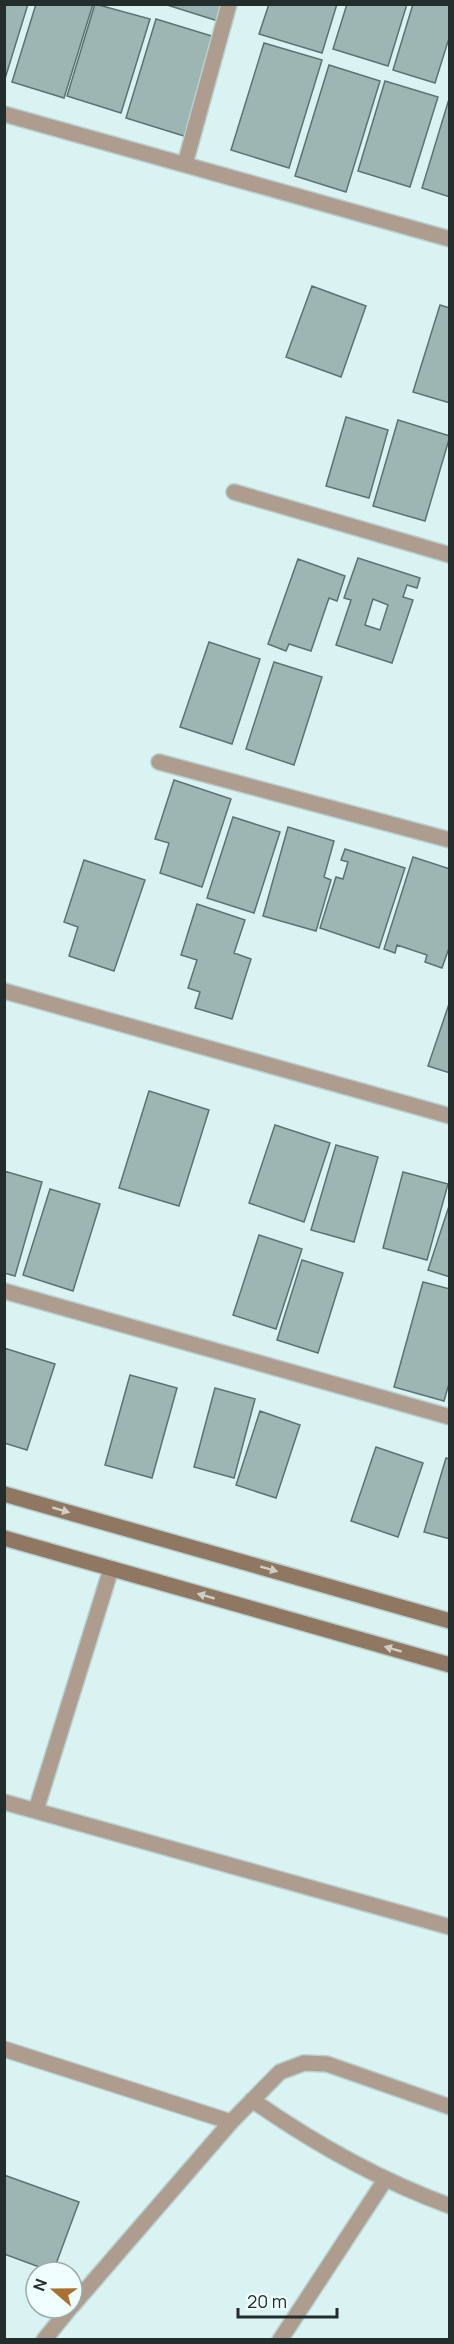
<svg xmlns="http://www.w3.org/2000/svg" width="454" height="2344" font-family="Manrope,sans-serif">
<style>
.building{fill:#9cb6b4;stroke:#5b7472;stroke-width:1.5;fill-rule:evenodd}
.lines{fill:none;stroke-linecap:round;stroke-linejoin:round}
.street-casing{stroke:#b7cfce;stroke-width:18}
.secondary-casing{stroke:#b7cfce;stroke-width:18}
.street{stroke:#ae9d8e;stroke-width:15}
.secondary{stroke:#8f7761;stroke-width:15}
.oneway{fill:#cdcfc6}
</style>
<rect width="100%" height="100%" fill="#d8f3f1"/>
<!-- building -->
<path class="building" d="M 4,4 L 28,4 L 4,82 Z
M 36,4 L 93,4 L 64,98 L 12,82 Z
M 95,4 L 150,19 L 121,113 L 67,96 Z
M 164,4 L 223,4 L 218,21 Z
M 269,4 L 337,4 L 322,53 L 259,34 Z
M 347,4 L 407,4 L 388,66 L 333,49 Z
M 413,4 L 450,4 L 450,35 L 435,83 L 393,70 Z
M 156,19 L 215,37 L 184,136 L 126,118 Z
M 264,43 L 322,60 L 289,168 L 231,150 Z
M 329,65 L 380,81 L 346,192 L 295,176 Z
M 385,81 L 438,97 L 410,187 L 358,171 Z
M 449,99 L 450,99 L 450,197 L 422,188 Z
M 312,286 L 366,306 L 341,377 L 286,357 Z
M 440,305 L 450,308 L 450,403 L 413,392 Z
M 346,417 L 388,430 L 369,498 L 326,486 Z
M 398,420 L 450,436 L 425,521 L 373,506 Z
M 358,558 L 420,578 L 417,588 L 407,585 L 403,597 L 413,600 L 392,663 L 336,645 L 351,600 L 344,598 ZM 373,599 L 388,605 L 380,630 L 365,625 Z
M 298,559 L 345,576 L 337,601 L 329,598 L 311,651 L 289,644 L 286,651 L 268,644 Z
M 209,642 L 260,659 L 232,744 L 180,727 Z
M 274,662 L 322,677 L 294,765 L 246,749 Z
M 174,780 L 231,799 L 202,887 L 160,873 L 169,843 L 155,839 Z
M 233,817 L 280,832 L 254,913 L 207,898 Z
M 288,827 L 334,841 L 324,877 L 331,880 L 316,931 L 263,916 Z
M 345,849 L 405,868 L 379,948 L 320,928 L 336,877 L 343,879 L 348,862 L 341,860 Z
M 413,857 L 450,869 L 450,945 L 442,968 L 425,962 L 427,955 L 397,945 L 395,953 L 384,949 Z
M 84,860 L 145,880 L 114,971 L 69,956 L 78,927 L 64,922 Z
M 197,904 L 245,920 L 234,953 L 251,959 L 232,1019 L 195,1008 L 200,992 L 188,988 L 197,960 L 181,955 Z
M 450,1001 L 450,1073 L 428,1066 Z
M 149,1091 L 209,1110 L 179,1206 L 119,1188 Z
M 275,1125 L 330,1143 L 304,1222 L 249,1203 Z
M 336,1145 L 378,1157 L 354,1242 L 311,1230 Z
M 4,1171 L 42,1182 L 15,1276 L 4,1273 Z
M 403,1172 L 448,1184 L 427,1260 L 383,1248 Z
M 50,1189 L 100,1204 L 73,1291 L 23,1275 Z
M 450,1203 L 450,1277 L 428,1270 Z
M 259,1235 L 302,1249 L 276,1329 L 233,1315 Z
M 302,1260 L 343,1273 L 318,1353 L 277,1340 Z
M 423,1282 L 450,1289 L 450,1380 L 444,1401 L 394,1387 Z
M 4,1348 L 55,1364 L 27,1450 L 4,1443 Z
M 130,1375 L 177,1388 L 152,1478 L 105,1465 Z
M 215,1388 L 255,1399 L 234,1478 L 194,1467 Z
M 260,1411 L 300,1425 L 276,1498 L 236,1485 Z
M 376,1447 L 423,1463 L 398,1537 L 351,1521 Z
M 446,1458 L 450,1459 L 450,1539 L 424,1532 Z
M 4,2175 L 79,2202 L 53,2272 L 4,2254 Z"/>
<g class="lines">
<!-- street casing -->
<g class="street-casing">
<path id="street" d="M 4,114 L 450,239
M 185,164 L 229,4
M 234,492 L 450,555
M 159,762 L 450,840
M 4,991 L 450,1116
M 4,1291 L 450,1417
M 4,1802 L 450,1927
M 36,1810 L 111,1569
M 4,2049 L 231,2122
M 252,2100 C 315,2144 378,2180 450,2206
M 72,2306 L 231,2122 L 280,2072 L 304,2063 L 327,2064 L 450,2107
M 44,2340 L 70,2308
M 280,2340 L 385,2180"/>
</g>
<!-- secondary casing -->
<g class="secondary-casing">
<path id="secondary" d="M 4,1494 L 450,1621
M 4,1538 L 450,1665"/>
</g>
<!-- street -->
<use href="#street" class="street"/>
<!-- secondary -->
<use href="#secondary" class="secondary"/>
</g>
<!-- one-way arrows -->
<defs><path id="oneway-solid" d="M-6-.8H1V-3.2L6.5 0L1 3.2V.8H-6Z" transform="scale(1.5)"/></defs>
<g class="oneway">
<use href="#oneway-solid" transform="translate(61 1510) rotate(16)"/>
<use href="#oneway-solid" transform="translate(269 1569) rotate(16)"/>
<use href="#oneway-solid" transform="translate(206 1596) rotate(-164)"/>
<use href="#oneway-solid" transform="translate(393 1649) rotate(-164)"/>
</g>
<!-- border -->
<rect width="454" height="2344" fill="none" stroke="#232d2c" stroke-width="12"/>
<!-- north arrow -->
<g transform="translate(54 2290) rotate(290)"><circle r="28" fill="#eefefc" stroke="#9daaa9" stroke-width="1.5"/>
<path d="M0-4.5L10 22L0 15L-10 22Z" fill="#aa7030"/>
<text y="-9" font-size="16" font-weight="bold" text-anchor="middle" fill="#232d2c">N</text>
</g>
<!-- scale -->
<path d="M238 2308v9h99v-9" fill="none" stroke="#232d2c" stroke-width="3"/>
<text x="247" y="2308" font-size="18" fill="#232d2c" stroke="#eefefc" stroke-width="4.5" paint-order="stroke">20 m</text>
</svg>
